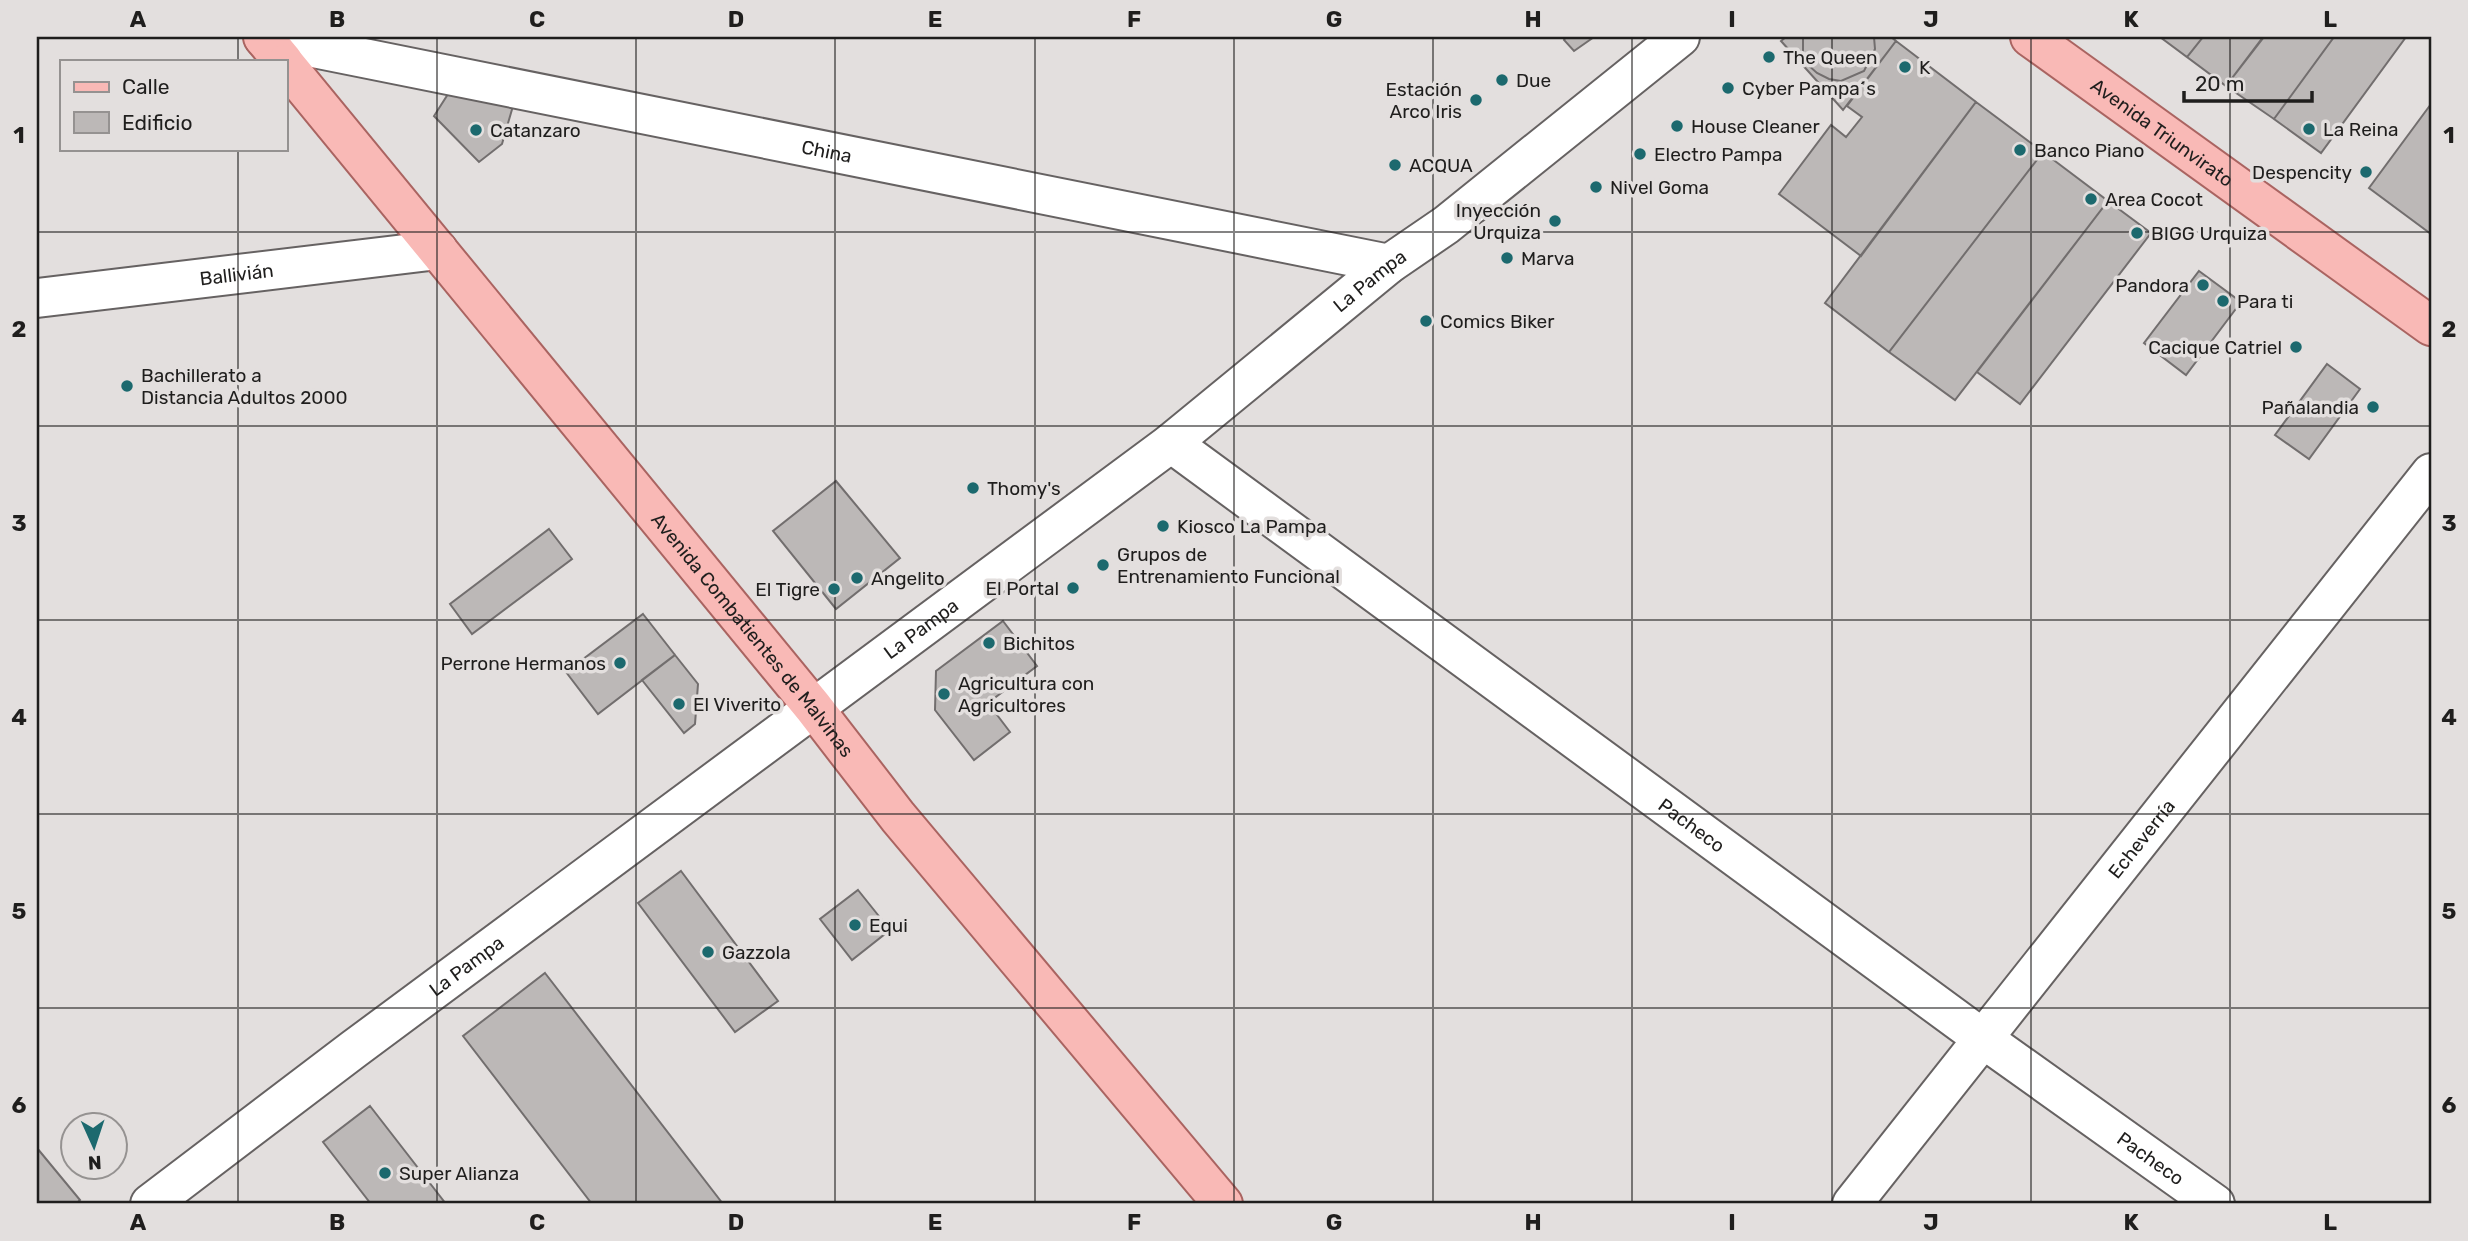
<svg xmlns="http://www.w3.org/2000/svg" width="2468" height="1241" font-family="Rubik,sans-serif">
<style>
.building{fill:#bcb8b7;stroke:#726e6e;stroke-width:2}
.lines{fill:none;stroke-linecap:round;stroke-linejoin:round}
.minor-casing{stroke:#666262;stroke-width:42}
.major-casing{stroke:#aa6461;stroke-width:42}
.minor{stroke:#fff;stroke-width:38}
.major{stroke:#f9b9b6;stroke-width:38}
.grid{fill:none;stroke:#1f1e1d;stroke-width:2;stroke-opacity:0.55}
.poi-dot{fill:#1c696e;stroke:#e3dfde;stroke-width:2.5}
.labels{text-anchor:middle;stroke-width:7;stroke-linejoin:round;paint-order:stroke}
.poi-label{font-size:19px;fill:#1f1e1d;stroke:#e3dfde;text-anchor:start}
.street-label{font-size:19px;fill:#1f1e1d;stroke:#e3dfde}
.neatline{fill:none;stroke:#1f1e1d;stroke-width:2.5}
.grid-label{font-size:23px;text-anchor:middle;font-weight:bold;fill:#1f1e1d}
</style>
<rect width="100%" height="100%" fill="#e3dfde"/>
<!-- building -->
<path class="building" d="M 1566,37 L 1594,37 L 1574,51 L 1564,40 Z
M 1786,37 L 1891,37 L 1896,41 L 1843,110 L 1781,41 Z
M 1803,37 L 1874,37 L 1875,49 L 1864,71 L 1841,81 L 1829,79 L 1817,73 L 1808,65 L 1803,54 Z
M 2160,37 L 2203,37 L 2187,57 Z
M 2203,37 L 2263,37 L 2226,86 L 2187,57 Z
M 2264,37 L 2334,37 L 2274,119 L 2226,86 Z
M 2334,37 L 2406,37 L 2321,153 L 2274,119 Z
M 1896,41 L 1976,102 L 1861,256 L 1779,194 L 1831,125 L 1846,137 L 1862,117 L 1847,106 Z
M 450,91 L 513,106 L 502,144 L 479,162 L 434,116 Z
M 1976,102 L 2043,152 L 1889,352 L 1825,303 Z
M 2431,104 L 2431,234 L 2369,188 Z
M 2043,152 L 2108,201 L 1955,400 L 1889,352 Z
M 2108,201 L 2151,233 L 2020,404 L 1977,372 Z
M 2199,271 L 2241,302 L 2186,375 L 2144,343 Z
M 2327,364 L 2360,389 L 2309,459 L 2275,435 Z
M 836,481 L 900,558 L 836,609 L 773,531 Z
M 549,529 L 572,559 L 472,634 L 450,604 Z
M 643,614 L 675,655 L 598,714 L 566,672 Z
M 1003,621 L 1037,666 L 988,703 L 1010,732 L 974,760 L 935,710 L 936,671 Z
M 675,655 L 698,684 L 695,724 L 684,733 L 642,680 Z
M 681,871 L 778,1001 L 735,1032 L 638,903 Z
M 858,890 L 890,930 L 852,960 L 820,919 Z
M 545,973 L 723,1204 L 592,1204 L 463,1036 Z
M 370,1106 L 446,1204 L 371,1204 L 323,1142 Z
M 37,1148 L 80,1200 L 76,1204 L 37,1204 Z"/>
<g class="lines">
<!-- minor casing -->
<g class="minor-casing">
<g id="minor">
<path id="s1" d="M 264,38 L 1389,264"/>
<path id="s2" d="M 37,298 L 438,250"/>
<path id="s3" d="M 1171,443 L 1982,1038 L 2215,1204"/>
<path id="s4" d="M 150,1204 L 354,1049 L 1171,443 L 1389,264 L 1446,225 L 1680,37"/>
<path id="s5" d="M 1852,1204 L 2431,473"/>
</g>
</g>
<!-- major casing -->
<g class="major-casing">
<g id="major">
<path d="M 263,37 L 283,61"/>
<path id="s6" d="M 2030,37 L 2431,326"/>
<path id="s7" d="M 285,64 L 813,707 L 898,817 L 1223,1204"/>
</g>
</g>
<!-- minor -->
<use href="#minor" class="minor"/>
<!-- major -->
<use href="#major" class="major"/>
</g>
<!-- grid -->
<path class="grid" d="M 238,37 L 238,61M 437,37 L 437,1204M 636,37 L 636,1204M 835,37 L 835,1204M 1035,37 L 1035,1204M 1234,37 L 1234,1204M 1433,37 L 1433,1204M 1632,37 L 1632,1204M 1832,37 L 1832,1204M 2031,37 L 2031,1204M 2230,37 L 2230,1204M 238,149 L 238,1204M 37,232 L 2431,232M 37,426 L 2431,426M 37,620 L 2431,620M 37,814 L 2431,814M 37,1008 L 2431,1008"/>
<!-- markers -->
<g class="poi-dot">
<circle cx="1769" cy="57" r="7"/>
<circle cx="1905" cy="67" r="7"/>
<circle cx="1502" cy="80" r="7"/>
<circle cx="1728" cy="88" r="7"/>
<circle cx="1476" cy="100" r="7"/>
<circle cx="1677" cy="126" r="7"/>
<circle cx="2309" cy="129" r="7"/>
<circle cx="476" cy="130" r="7"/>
<circle cx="2020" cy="150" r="7"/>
<circle cx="1640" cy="154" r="7"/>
<circle cx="1395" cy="165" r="7"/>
<circle cx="2366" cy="172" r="7"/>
<circle cx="1596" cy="187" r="7"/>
<circle cx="2091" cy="199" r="7"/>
<circle cx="1555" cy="221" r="7"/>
<circle cx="2137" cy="233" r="7"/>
<circle cx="1507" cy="258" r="7"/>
<circle cx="2203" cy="285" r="7"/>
<circle cx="2223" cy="301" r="7"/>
<circle cx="1426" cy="321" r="7"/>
<circle cx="2296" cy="347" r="7"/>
<circle cx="127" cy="386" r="7"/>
<circle cx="2373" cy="407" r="7"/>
<circle cx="973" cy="488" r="7"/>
<circle cx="1163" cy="526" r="7"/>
<circle cx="1103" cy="565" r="7"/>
<circle cx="857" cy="578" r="7"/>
<circle cx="1073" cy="588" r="7"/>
<circle cx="834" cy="589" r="7"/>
<circle cx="989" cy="643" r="7"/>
<circle cx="620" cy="663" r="7"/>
<circle cx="944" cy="694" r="7"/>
<circle cx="679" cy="704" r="7"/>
<circle cx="855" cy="925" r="7"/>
<circle cx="708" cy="952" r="7"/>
<circle cx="385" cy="1173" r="7"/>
</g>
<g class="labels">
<!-- poi labels -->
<g class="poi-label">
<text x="1783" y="64">The Queen</text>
<text x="1919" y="74">K</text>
<text x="1516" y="87">Due</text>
<text x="1742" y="95">Cyber Pampa´s</text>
<text x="1462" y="96" text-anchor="end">Estación<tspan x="1462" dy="22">Arco Iris</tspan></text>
<text x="1691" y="133">House Cleaner</text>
<text x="2323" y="136">La Reina</text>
<text x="490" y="137">Catanzaro</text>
<text x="2034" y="157">Banco Piano</text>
<text x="1654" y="161">Electro Pampa</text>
<text x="1409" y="172">ACQUA</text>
<text x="2352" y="179" text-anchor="end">Despencity</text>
<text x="1610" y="194">Nivel Goma</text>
<text x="2105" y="206">Area Cocot</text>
<text x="1541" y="217" text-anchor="end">Inyección<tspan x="1541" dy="22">Urquiza</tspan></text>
<text x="2151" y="240">BIGG Urquiza</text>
<text x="1521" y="265">Marva</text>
<text x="2189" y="292" text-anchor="end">Pandora</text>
<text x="2237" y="308">Para ti</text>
<text x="1440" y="328">Comics Biker</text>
<text x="2282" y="354" text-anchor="end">Cacique Catriel</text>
<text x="141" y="382">Bachillerato a<tspan x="141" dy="22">Distancia Adultos 2000</tspan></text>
<text x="2359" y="414" text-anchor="end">Pañalandia</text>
<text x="987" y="495">Thomy's</text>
<text x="1177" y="533">Kiosco La Pampa</text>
<text x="1117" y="561">Grupos de<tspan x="1117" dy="22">Entrenamiento Funcional</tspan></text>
<text x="871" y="585">Angelito</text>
<text x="1059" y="595" text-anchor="end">El Portal</text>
<text x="820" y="596" text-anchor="end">El Tigre</text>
<text x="1003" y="650">Bichitos</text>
<text x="606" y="670" text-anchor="end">Perrone Hermanos</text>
<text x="958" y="690">Agricultura con<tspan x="958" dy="22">Agricultores</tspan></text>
<text x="693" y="711">El Viverito</text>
<text x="869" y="932">Equi</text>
<text x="722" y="959">Gazzola</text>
<text x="399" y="1180">Super Alianza</text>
</g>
<!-- street labels -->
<g class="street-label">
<text dy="7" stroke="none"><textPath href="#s6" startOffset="163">Avenida Triunvirato</textPath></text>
<text dy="7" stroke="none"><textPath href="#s1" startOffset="574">China</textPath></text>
<text dy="7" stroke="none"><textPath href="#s2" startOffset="201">Ballivián</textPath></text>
<text dy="7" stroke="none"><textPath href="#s4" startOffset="1530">La Pampa</textPath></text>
<text dy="7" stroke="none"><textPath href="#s4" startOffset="962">La Pampa</textPath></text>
<text dy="7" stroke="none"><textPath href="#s7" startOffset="738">Avenida Combatientes de Malvinas</textPath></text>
<text dy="7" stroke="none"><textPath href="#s3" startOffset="646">Pacheco</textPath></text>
<text dy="7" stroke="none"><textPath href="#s5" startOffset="466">Echeverría</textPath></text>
<text dy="7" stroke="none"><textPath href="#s4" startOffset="396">La Pampa</textPath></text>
<text dy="7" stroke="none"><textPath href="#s3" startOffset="1213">Pacheco</textPath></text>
</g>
</g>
<!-- border -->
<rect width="2468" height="1241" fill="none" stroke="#e3dfde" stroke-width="77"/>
<!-- legend -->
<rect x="60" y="60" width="228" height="91" fill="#e3dfde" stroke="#959291" stroke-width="2"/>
<rect x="74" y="82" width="35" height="10" fill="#f9b9b6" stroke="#959291" stroke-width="2"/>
<text x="122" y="94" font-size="21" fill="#1f1e1d">Calle</text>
<rect x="74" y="112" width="35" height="21" fill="#bcb8b7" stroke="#959291" stroke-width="2"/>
<text x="122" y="130" font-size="21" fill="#1f1e1d">Edificio</text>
<!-- north arrow -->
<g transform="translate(94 1146) rotate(177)"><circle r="33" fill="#e3dfde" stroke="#959291" stroke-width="2"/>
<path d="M0-5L12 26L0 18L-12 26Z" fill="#1c696e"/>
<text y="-10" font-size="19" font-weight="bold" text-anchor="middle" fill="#1f1e1d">N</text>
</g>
<!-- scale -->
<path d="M2184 91v10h128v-10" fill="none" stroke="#1f1e1d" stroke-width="3.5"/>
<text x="2195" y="91" font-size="21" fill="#1f1e1d" stroke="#e3dfde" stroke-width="5" paint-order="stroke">20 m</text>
<rect x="38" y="38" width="2392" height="1164" class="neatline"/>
<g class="grid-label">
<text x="138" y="27">A</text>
<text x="337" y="27">B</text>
<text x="537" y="27">C</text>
<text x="736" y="27">D</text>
<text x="935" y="27">E</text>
<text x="1134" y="27">F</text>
<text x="1334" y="27">G</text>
<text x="1533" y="27">H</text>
<text x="1732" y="27">I</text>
<text x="1931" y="27">J</text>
<text x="2131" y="27">K</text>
<text x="2330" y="27">L</text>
<text x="19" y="143">1</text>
<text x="2449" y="143">1</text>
<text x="19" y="337">2</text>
<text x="2449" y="337">2</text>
<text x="19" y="531">3</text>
<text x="2449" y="531">3</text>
<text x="19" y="725">4</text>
<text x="2449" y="725">4</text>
<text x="19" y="919">5</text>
<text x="2449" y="919">5</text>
<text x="19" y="1113">6</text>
<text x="2449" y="1113">6</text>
<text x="138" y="1230">A</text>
<text x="337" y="1230">B</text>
<text x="537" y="1230">C</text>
<text x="736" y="1230">D</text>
<text x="935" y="1230">E</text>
<text x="1134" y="1230">F</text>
<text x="1334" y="1230">G</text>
<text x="1533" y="1230">H</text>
<text x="1732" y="1230">I</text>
<text x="1931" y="1230">J</text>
<text x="2131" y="1230">K</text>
<text x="2330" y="1230">L</text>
</g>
</svg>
